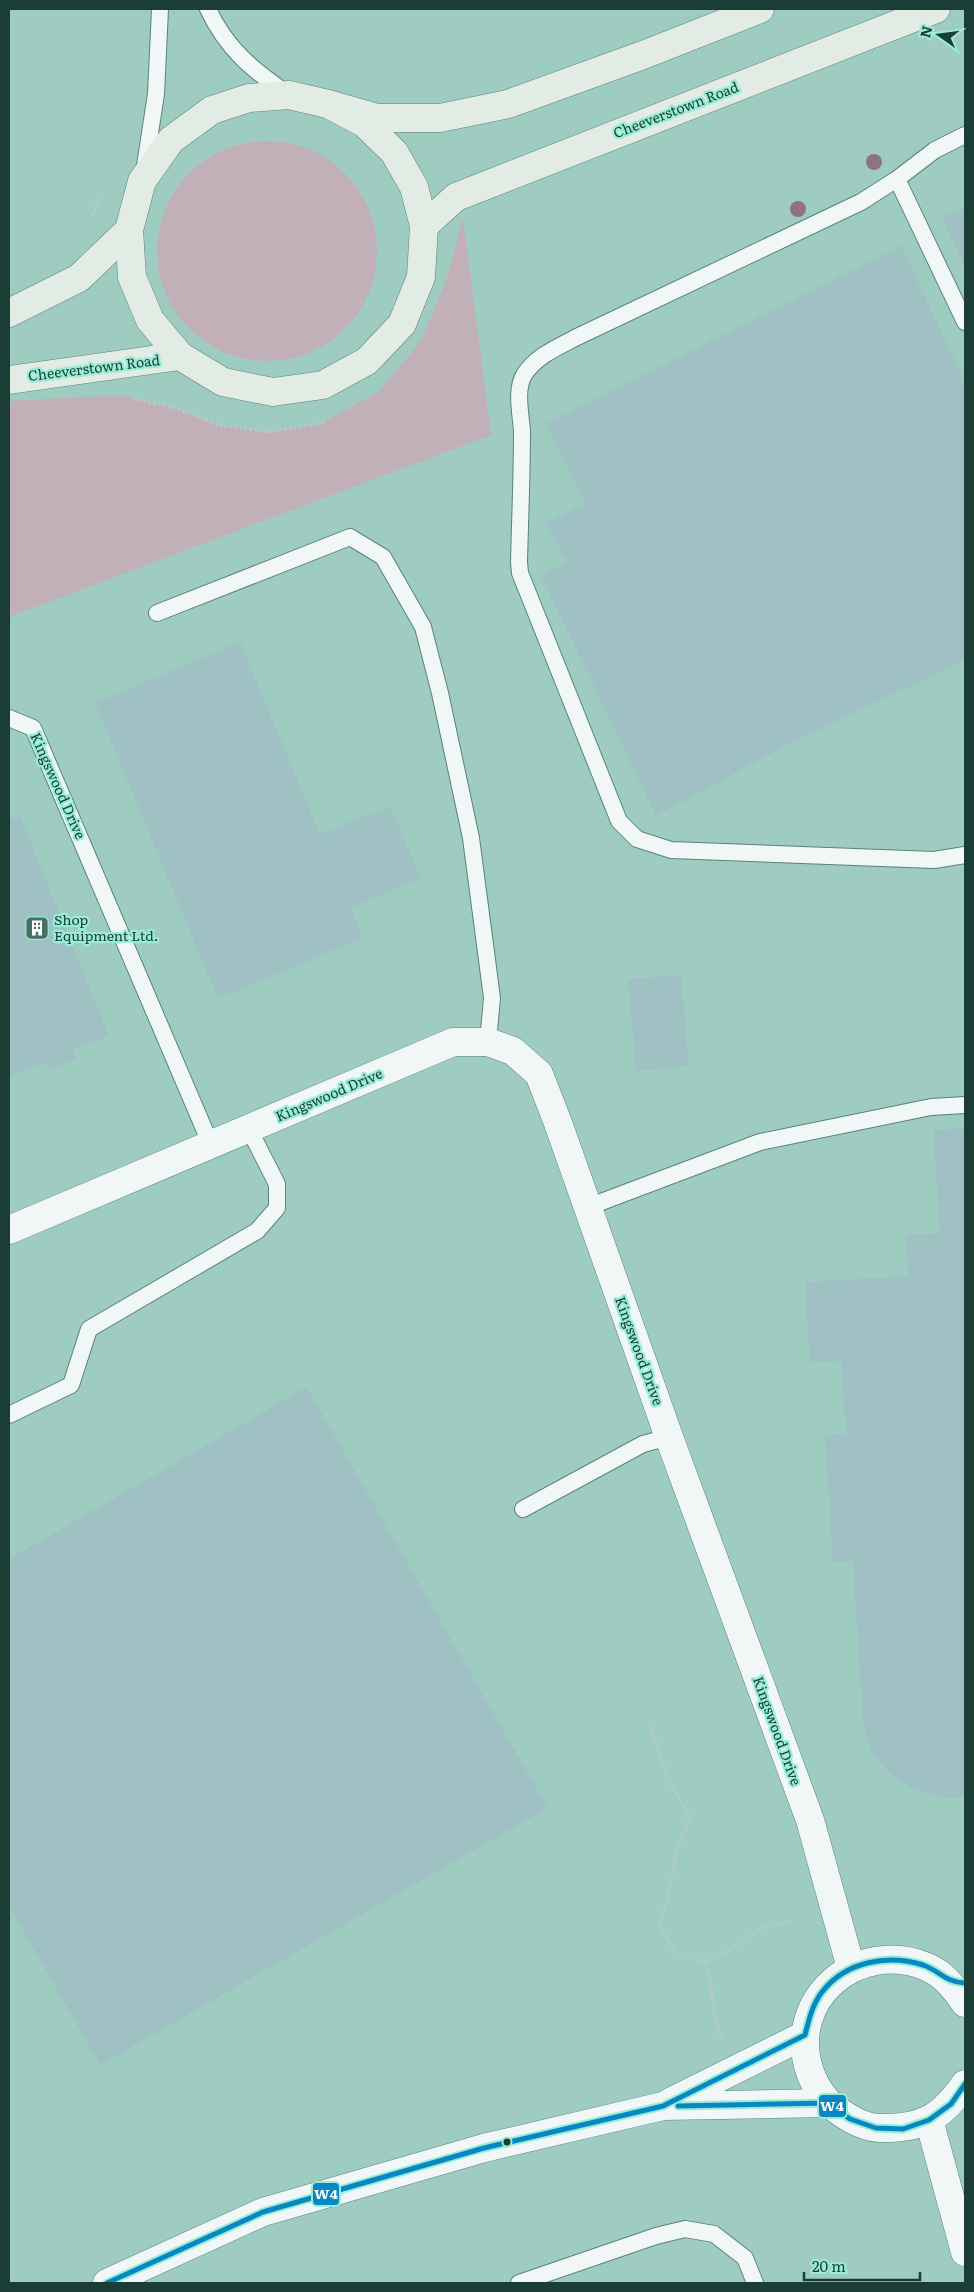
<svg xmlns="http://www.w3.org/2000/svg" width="974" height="2292" font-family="Literata,serif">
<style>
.green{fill:#c2b0b9}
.building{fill:#a0c1c3}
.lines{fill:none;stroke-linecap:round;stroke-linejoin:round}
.lane-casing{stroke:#5a837a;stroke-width:18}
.street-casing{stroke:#5a837a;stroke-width:29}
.secondary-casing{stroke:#5a837a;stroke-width:29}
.path{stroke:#bbc9c5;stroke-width:3;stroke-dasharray:2.5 2.5;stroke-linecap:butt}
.lane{stroke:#f1f7f6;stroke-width:16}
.street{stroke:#f1f7f6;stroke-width:28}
.secondary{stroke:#e3ebe5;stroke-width:28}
.bus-1-casing{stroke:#99edd6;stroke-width:9}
.bus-1{stroke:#0887c2;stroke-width:5}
.tree{fill:#8f7284}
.bus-dot{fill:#1a3e35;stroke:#99edd6;stroke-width:2}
.labels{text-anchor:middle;stroke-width:4.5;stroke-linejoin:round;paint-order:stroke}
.street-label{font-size:14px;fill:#1a3e35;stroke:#99edd6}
.poi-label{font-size:14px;fill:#1a3e35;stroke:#99edd6;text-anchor:start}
.line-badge{stroke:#99edd6;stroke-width:2}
.badge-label{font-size:14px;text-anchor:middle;font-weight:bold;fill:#fff}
</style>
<rect width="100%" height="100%" fill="#9fccc0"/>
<!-- green -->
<path class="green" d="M157 251a110 110 0 1 1 220 0a110 110 0 1 1-220 0Z
M 463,218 L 491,435 L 9,617 L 9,401 L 119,395 L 175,408 L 219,425 L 268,432 L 320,424 L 378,392 L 421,341 L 446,281 Z"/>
<!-- building -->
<path class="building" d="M 965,207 L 965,268 L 942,218 Z
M 901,245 L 965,382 L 965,660 L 791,743 L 656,816 L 541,576 L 567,562 L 546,523 L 585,503 L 546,424 Z
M 240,642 L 320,834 L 390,806 L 421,878 L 351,908 L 363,938 L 218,999 L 95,703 Z
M 20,816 L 109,1036 L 73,1050 L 77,1059 L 49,1071 L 45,1062 L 9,1077 L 9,820 Z
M 681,975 L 689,1066 L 636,1071 L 628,979 Z
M 965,1128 L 965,1797 L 944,1798 L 917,1791 L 891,1775 L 871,1751 L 863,1723 L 853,1561 L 833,1562 L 825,1435 L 846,1434 L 841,1361 L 810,1363 L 805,1282 L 908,1276 L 906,1235 L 940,1233 L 933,1130 Z
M 307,1387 L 548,1808 L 100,2065 L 9,1906 L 9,1559 Z"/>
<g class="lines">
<!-- lane casing -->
<g class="lane-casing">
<path id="lane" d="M 208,9 C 227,50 253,70 289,95
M 965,135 L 935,150 L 897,179 L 861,202 L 577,337 C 558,347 536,356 524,375 C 515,390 521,415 522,431 C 522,475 520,519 519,562 L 520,573 L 619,821 L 637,839 L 671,850 L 934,860 L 965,855
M 144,172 L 156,94 L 160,9
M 897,179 L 965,322
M 157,613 L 350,537 L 383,557 L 423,627 L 440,693 L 471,838 L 492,998 L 488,1042
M 9,718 L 33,728 L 211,1145
M 588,1207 L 760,1142 L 931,1107 L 965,1105
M 9,1415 L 71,1385 L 89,1329 L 257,1231 L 277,1208 L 277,1184 L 249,1129
M 523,1509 L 643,1444 L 669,1437
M 519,2283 L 656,2236 L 685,2229 L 714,2234 L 745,2258 L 755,2283"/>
</g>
<!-- street casing -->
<g class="street-casing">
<path id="street" d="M 9,1230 L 453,1042 L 488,1042 L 513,1051 L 539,1074 L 558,1123 L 669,1437 L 810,1820 L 851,1968
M 965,2003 C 955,1989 944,1974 927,1967 C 858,1938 785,1999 810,2072 C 815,2086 823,2099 836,2109 C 848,2118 864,2128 880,2128 C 922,2129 941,2118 965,2084
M 670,2102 L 805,2035
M 929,2120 L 965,2252
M 107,2283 L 263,2212 L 484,2148 L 663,2106 L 828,2103"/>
</g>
<!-- secondary casing -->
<g class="secondary-casing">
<path id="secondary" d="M 328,104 L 364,123 L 394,152 L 414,187 L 424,226 L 421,277 L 402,324 L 367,361 L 323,385 L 273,392 L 223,382 L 180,356 L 150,320 L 132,277 L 129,230 L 142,181 L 171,140 L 212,110 L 249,98 L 289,95 L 328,104 L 377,118 L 440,118 L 508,104 L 643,55 L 760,9
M 424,226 L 456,197 L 936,9
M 9,313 L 79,278 L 129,230
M 9,380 L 180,356"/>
</g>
<!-- path -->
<path class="path" d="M 92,215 L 100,198
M 134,399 L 175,408 L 219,425 L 268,432 L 320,424 L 327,420
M 651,1727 L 670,1783 L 690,1816 L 676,1853 L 668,1896 L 660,1925 L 674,1951 L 705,1962 L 710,1974 L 714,2014 L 722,2038
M 705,1962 L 724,1953 L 761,1928 L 790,1921"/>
<!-- lane -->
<use href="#lane" class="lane"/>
<!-- street -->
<use href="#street" class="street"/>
<!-- secondary -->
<use href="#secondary" class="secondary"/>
<!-- bus-1 casing -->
<g class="bus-1-casing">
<path id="bus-1" d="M 678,2106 L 828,2103 L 850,2119 L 876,2128 L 903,2129 L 929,2120 L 951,2104 L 965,2084
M 107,2283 L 263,2212 L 484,2148 L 663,2106 L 805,2035 C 809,2020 812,2005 822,1992 C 846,1961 888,1954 923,1965 C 940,1971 945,1982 965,1983"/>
</g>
<!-- bus-1 -->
<use href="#bus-1" class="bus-1"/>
</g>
<!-- trees -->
<g class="tree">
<circle cx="874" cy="162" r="8"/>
<circle cx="798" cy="209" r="8"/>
</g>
<!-- icons -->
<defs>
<g id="building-square" transform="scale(1.25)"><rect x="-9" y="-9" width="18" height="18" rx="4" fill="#497066" stroke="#99edd6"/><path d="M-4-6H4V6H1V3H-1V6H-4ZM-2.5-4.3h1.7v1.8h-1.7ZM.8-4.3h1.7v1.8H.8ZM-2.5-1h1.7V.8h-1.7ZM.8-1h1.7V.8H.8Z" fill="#fff"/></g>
</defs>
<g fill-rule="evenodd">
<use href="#building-square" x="37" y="928"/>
</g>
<!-- markers -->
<circle class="bus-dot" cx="507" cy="2142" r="4.5"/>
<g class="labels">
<!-- street labels -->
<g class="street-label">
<text transform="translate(676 110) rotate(-21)" y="5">Cheeverstown Road</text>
<text transform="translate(94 368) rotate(-7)" y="5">Cheeverstown Road</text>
<text transform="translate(58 786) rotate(66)" y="5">Kingswood Drive</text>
<text transform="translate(329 1095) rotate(-23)" y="5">Kingswood Drive</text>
<text transform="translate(639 1351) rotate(70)" y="5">Kingswood Drive</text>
<text transform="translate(777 1731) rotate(70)" y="5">Kingswood Drive</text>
</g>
<!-- poi labels -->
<g class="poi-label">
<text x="54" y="925">Shop<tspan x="54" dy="16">Equipment Ltd.</tspan></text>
</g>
</g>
<g class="line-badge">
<rect x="818" y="2094" width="29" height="24" rx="5" fill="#0887c2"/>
<rect x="312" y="2182" width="28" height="24" rx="5" fill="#0887c2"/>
</g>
<g class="badge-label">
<text x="832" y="2111">W4</text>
<text x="326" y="2199">W4</text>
</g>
<!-- border -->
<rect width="974" height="2292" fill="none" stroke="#1a3e35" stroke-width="20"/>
<!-- north arrow -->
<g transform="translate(939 35) rotate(284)" stroke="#99edd6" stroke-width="4" paint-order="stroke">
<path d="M0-4L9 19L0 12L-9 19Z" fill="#1a3e35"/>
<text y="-8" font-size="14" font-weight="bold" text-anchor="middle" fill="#1a3e35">N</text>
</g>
<!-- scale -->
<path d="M804 2272v8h116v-8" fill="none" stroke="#1a3e35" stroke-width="2.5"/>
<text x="812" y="2272" font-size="15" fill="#1a3e35" stroke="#99edd6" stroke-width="4" paint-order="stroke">20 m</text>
</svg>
